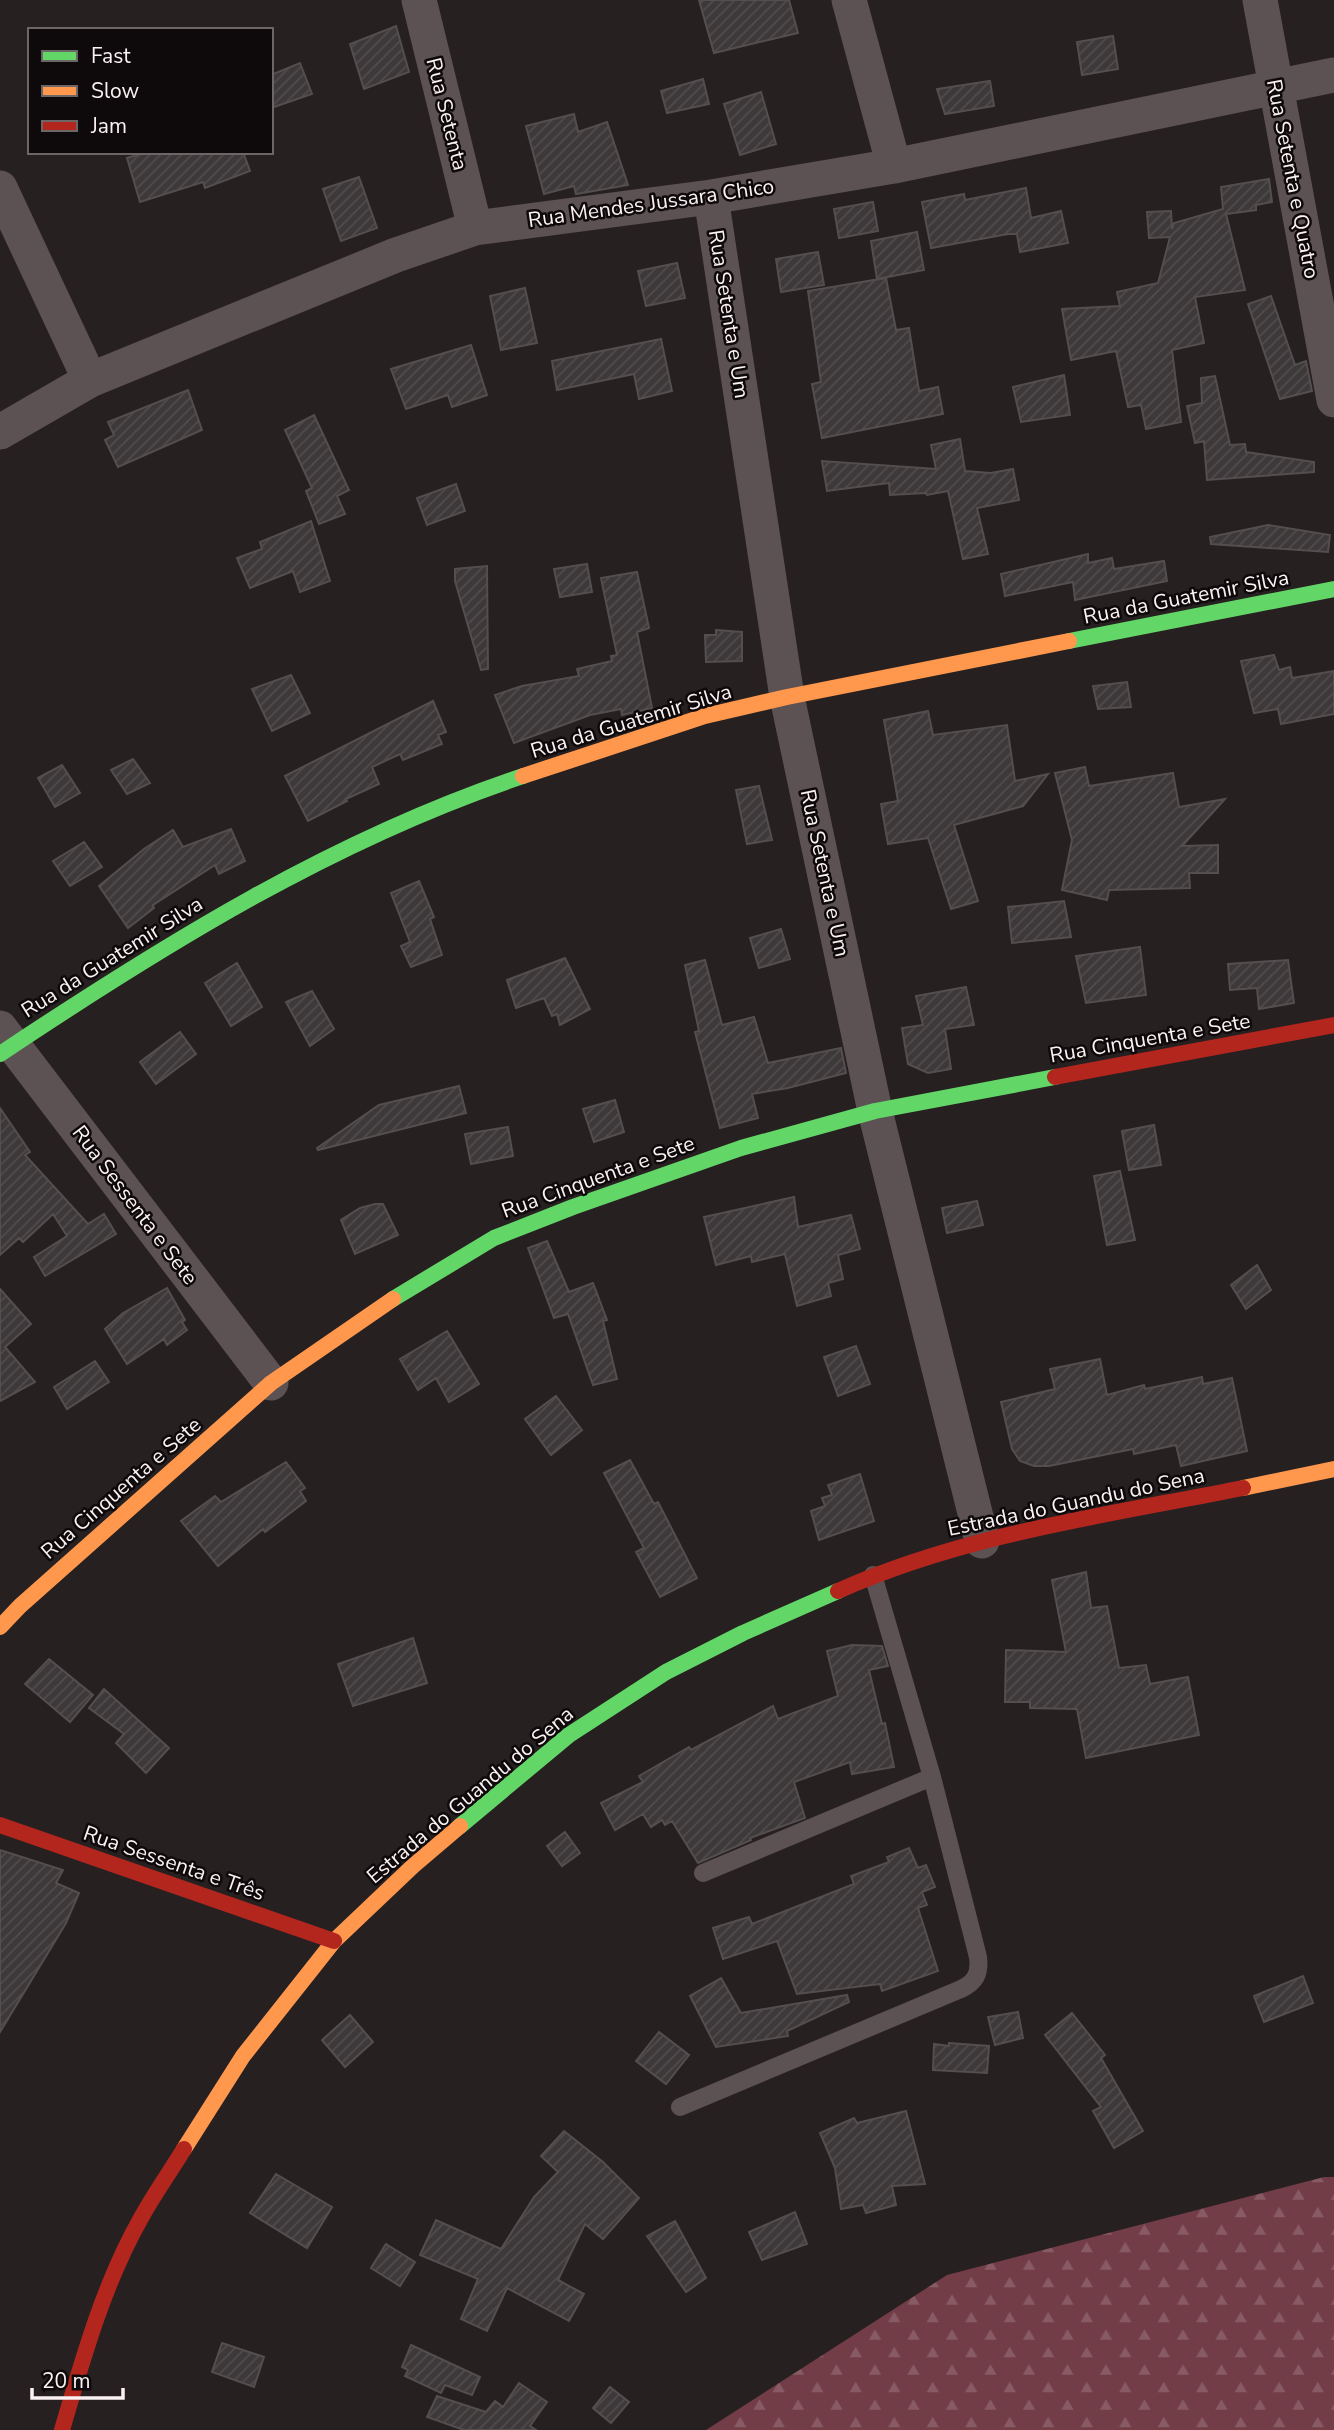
<svg xmlns="http://www.w3.org/2000/svg" width="1334" height="2430" font-family="'Nunito Sans',sans-serif">
<style>
.forest{fill:url(#forest-firs)}
.building{fill:url(#building-hatch);stroke:#544e4f;stroke-width:2}
.lines{fill:none;stroke-linecap:round;stroke-linejoin:round}
.lane{stroke:#5c5153;stroke-width:18}
.street{stroke:#5c5153;stroke-width:35}
.fast{stroke:#63d668;stroke-width:16}
.slow{stroke:#ff974d;stroke-width:16}
.jam{stroke:#b3261e;stroke-width:16}
.labels{text-anchor:middle;stroke-width:5;stroke-linejoin:round;paint-order:stroke}
.street-label{font-size:21px;fill:#fbf2f3;stroke:#0e090a}
</style>
<defs>
<pattern id="forest-firs" width="22" height="20" patternUnits="userSpaceOnUse" patternTransform="scale(1.75)"><rect width="22" height="20" fill="#733d48"/><path d="M5 1l3.5 6h-7zM16 11l3.5 6h-7z" fill="#885a63"/></pattern>
<pattern id="building-hatch" width="6" height="6" patternUnits="userSpaceOnUse" patternTransform="scale(1.75)"><rect width="6" height="6" fill="#3d3839"/><path d="M-1 1l2-2M0 6l6-6M5 7l2-2" fill="none" stroke="#504c4c"/></pattern>
</defs>
<rect width="100%" height="100%" fill="#262021"/>
<!-- forest -->
<path class="forest" d="M 1324,2177 L 1334,2177 L 1334,2430 L 706,2430 L 947,2275 Z"/>
<!-- building -->
<path class="building" d="M 699,0 L 789,0 L 798,33 L 714,53 Z
M 396,26 L 409,72 L 364,89 L 350,44 Z
M 1113,36 L 1118,69 L 1082,75 L 1077,42 Z
M 300,63 L 312,94 L 271,108 L 271,75 Z
M 703,79 L 709,104 L 667,113 L 661,91 Z
M 990,81 L 994,106 L 945,114 L 937,89 Z
M 761,92 L 776,144 L 740,155 L 724,104 Z
M 574,114 L 578,132 L 607,122 L 628,185 L 576,194 L 574,186 L 544,194 L 526,126 Z
M 148,152 L 243,152 L 250,171 L 205,188 L 203,182 L 140,202 L 127,158 Z
M 359,177 L 377,228 L 341,241 L 323,189 Z
M 1269,179 L 1272,202 L 1256,205 L 1256,210 L 1226,214 L 1245,290 L 1195,297 L 1204,343 L 1172,350 L 1181,422 L 1146,429 L 1141,405 L 1128,407 L 1116,351 L 1071,360 L 1062,309 L 1120,306 L 1117,292 L 1158,283 L 1170,237 L 1149,238 L 1147,212 L 1171,211 L 1172,229 L 1174,223 L 1223,209 L 1221,187 Z
M 1026,188 L 1031,218 L 1061,211 L 1068,243 L 1020,252 L 1017,234 L 1008,234 L 931,248 L 922,202 L 964,194 L 965,200 Z
M 873,202 L 878,231 L 839,238 L 834,209 Z
M 917,232 L 924,270 L 877,279 L 871,241 Z
M 818,252 L 824,285 L 781,292 L 776,259 Z
M 677,263 L 685,298 L 646,306 L 638,271 Z
M 886,278 L 896,330 L 909,328 L 919,391 L 938,387 L 943,414 L 822,438 L 812,384 L 821,382 L 808,291 Z
M 525,288 L 537,343 L 501,350 L 490,296 Z
M 1271,296 L 1295,365 L 1306,361 L 1312,391 L 1280,399 L 1248,304 Z
M 661,339 L 672,391 L 639,399 L 634,374 L 557,390 L 552,361 Z
M 471,345 L 487,395 L 452,407 L 448,395 L 406,409 L 391,369 Z
M 1064,375 L 1070,415 L 1021,422 L 1013,387 Z
M 1215,376 L 1230,445 L 1245,444 L 1246,452 L 1314,462 L 1314,472 L 1207,480 L 1204,441 L 1195,443 L 1187,406 L 1202,403 L 1201,378 Z
M 188,390 L 202,430 L 118,467 L 105,440 L 114,435 L 108,422 Z
M 314,415 L 349,490 L 337,496 L 345,514 L 319,524 L 306,491 L 312,488 L 285,430 Z
M 960,439 L 965,471 L 991,473 L 1013,469 L 1019,500 L 977,508 L 988,554 L 963,559 L 948,491 L 927,495 L 926,493 L 890,495 L 889,483 L 827,491 L 822,461 L 936,469 L 931,445 Z
M 456,484 L 465,511 L 427,525 L 417,498 Z
M 311,521 L 330,581 L 300,592 L 293,571 L 250,588 L 237,558 L 262,549 L 260,542 Z
M 1268,525 L 1330,535 L 1328,552 L 1211,544 L 1210,537 Z
M 1088,554 L 1088,563 L 1112,558 L 1114,569 L 1164,561 L 1167,581 L 1075,600 L 1073,582 L 1005,596 L 1001,574 Z
M 587,564 L 592,592 L 560,597 L 554,569 Z
M 487,566 L 488,669 L 481,670 L 455,581 L 455,569 Z
M 637,572 L 649,628 L 637,632 L 652,708 L 622,715 L 621,709 L 590,715 L 514,743 L 495,695 L 522,686 L 579,676 L 577,669 L 612,661 L 611,656 L 617,655 L 601,578 Z
M 716,630 L 742,632 L 742,661 L 706,662 L 705,635 L 716,635 Z
M 1274,655 L 1279,670 L 1290,667 L 1292,678 L 1334,671 L 1334,714 L 1281,724 L 1278,709 L 1254,713 L 1241,661 Z
M 291,675 L 310,713 L 272,731 L 252,689 Z
M 1127,682 L 1131,707 L 1098,709 L 1093,686 Z
M 433,701 L 446,732 L 438,735 L 442,744 L 403,760 L 400,754 L 372,767 L 379,784 L 346,799 L 347,801 L 308,821 L 285,776 Z
M 928,711 L 933,735 L 1007,725 L 1015,781 L 1048,774 L 1023,806 L 954,825 L 978,901 L 951,909 L 928,838 L 888,844 L 881,804 L 898,801 L 884,720 Z
M 133,759 L 150,783 L 127,794 L 111,770 Z
M 62,765 L 80,793 L 55,807 L 38,778 Z
M 1085,767 L 1089,786 L 1173,773 L 1179,807 L 1225,799 L 1182,846 L 1218,845 L 1218,873 L 1189,873 L 1190,888 L 1109,890 L 1107,900 L 1062,890 L 1072,840 L 1055,773 Z
M 759,786 L 772,840 L 747,844 L 736,790 Z
M 231,829 L 245,861 L 219,874 L 215,865 L 153,905 L 154,908 L 128,928 L 99,886 L 144,849 L 173,830 L 183,847 Z
M 84,842 L 102,867 L 70,886 L 53,861 Z
M 419,881 L 434,917 L 430,919 L 442,955 L 411,967 L 401,946 L 410,942 L 391,893 Z
M 1064,901 L 1071,937 L 1012,943 L 1008,907 Z
M 781,929 L 790,959 L 759,968 L 750,938 Z
M 1140,947 L 1146,995 L 1086,1003 L 1076,956 Z
M 565,958 L 590,1009 L 560,1025 L 557,1014 L 552,1016 L 544,998 L 516,1008 L 507,980 Z
M 705,960 L 722,1025 L 754,1017 L 768,1063 L 841,1048 L 846,1073 L 788,1088 L 752,1094 L 758,1118 L 720,1128 L 695,1032 L 699,1031 L 685,965 Z
M 1288,960 L 1294,1003 L 1259,1009 L 1257,988 L 1230,990 L 1228,964 Z
M 237,963 L 262,1007 L 231,1026 L 205,983 Z
M 966,987 L 974,1025 L 945,1029 L 951,1069 L 928,1073 L 908,1064 L 902,1028 L 923,1025 L 916,996 Z
M 312,991 L 334,1029 L 310,1046 L 286,1002 Z
M 180,1032 L 196,1054 L 156,1084 L 140,1062 Z
M 459,1086 L 466,1113 L 318,1150 L 317,1148 L 379,1105 Z
M 615,1100 L 624,1132 L 594,1142 L 583,1109 Z
M 0,1108 L 30,1152 L 25,1155 L 88,1224 L 104,1214 L 116,1234 L 45,1276 L 34,1257 L 67,1236 L 53,1214 L 23,1242 L 19,1238 L 0,1255 Z
M 1154,1125 L 1161,1165 L 1129,1170 L 1122,1131 Z
M 508,1127 L 513,1156 L 471,1164 L 465,1134 Z
M 1120,1171 L 1135,1240 L 1107,1245 L 1094,1176 Z
M 794,1197 L 798,1227 L 851,1215 L 860,1249 L 838,1255 L 843,1279 L 828,1283 L 831,1296 L 797,1306 L 785,1254 L 752,1262 L 751,1256 L 716,1265 L 704,1217 Z
M 977,1201 L 983,1225 L 947,1233 L 942,1208 Z
M 375,1204 L 383,1204 L 398,1235 L 355,1254 L 341,1220 L 360,1208 Z
M 547,1241 L 569,1292 L 593,1283 L 607,1320 L 603,1321 L 617,1379 L 593,1385 L 568,1314 L 554,1318 L 528,1248 Z
M 1257,1265 L 1271,1290 L 1246,1309 L 1231,1285 Z
M 167,1288 L 185,1320 L 182,1322 L 187,1330 L 167,1345 L 164,1339 L 127,1364 L 105,1329 L 123,1313 Z
M 0,1289 L 31,1324 L 5,1347 L 35,1382 L 0,1401 Z
M 447,1331 L 479,1384 L 449,1402 L 436,1378 L 418,1390 L 400,1359 Z
M 856,1346 L 870,1384 L 838,1396 L 824,1357 Z
M 1100,1359 L 1107,1395 L 1144,1385 L 1145,1389 L 1202,1377 L 1203,1384 L 1232,1378 L 1247,1451 L 1181,1466 L 1176,1445 L 1134,1454 L 1133,1449 L 1049,1466 L 1034,1466 L 1020,1461 L 1012,1449 L 1001,1402 L 1055,1389 L 1050,1369 Z
M 95,1361 L 109,1382 L 67,1409 L 54,1387 Z
M 556,1396 L 582,1430 L 551,1455 L 525,1419 Z
M 630,1460 L 654,1504 L 658,1502 L 697,1578 L 660,1597 L 636,1552 L 644,1548 L 604,1473 Z
M 286,1462 L 305,1488 L 300,1491 L 306,1501 L 265,1532 L 263,1529 L 218,1566 L 181,1521 L 215,1496 L 221,1502 Z
M 860,1474 L 874,1521 L 819,1540 L 811,1511 L 825,1506 L 822,1498 L 832,1495 L 828,1485 Z
M 1086,1572 L 1091,1608 L 1107,1606 L 1119,1668 L 1146,1665 L 1150,1684 L 1188,1677 L 1199,1735 L 1086,1758 L 1077,1709 L 1030,1708 L 1030,1702 L 1005,1702 L 1006,1650 L 1066,1652 L 1052,1580 Z
M 413,1638 L 427,1683 L 353,1706 L 338,1664 Z
M 852,1645 L 882,1646 L 888,1666 L 869,1670 L 882,1724 L 885,1723 L 894,1767 L 852,1774 L 850,1762 L 794,1782 L 805,1818 L 750,1838 L 751,1840 L 698,1863 L 672,1821 L 665,1825 L 662,1820 L 651,1827 L 643,1814 L 615,1830 L 601,1803 L 643,1782 L 639,1776 L 689,1747 L 691,1750 L 773,1706 L 778,1719 L 838,1696 L 827,1651 Z
M 49,1659 L 93,1695 L 70,1722 L 25,1684 Z
M 104,1689 L 169,1748 L 146,1773 L 116,1743 L 124,1734 L 89,1708 Z
M 565,1832 L 580,1853 L 562,1866 L 547,1846 Z
M 909,1848 L 918,1868 L 926,1865 L 935,1887 L 922,1892 L 927,1905 L 918,1908 L 938,1971 L 882,1991 L 880,1984 L 797,1994 L 777,1941 L 723,1959 L 713,1928 L 749,1917 L 752,1924 L 854,1884 L 851,1876 L 889,1862 L 887,1857 Z
M 0,1850 L 63,1870 L 56,1883 L 79,1893 L 66,1923 L 0,2032 Z
M 1303,1976 L 1313,2003 L 1264,2022 L 1254,1996 Z
M 721,1978 L 741,2013 L 847,1995 L 849,2002 L 787,2031 L 788,2036 L 716,2047 L 690,1996 Z
M 1018,2012 L 1023,2038 L 995,2045 L 988,2017 Z
M 1072,2013 L 1105,2055 L 1101,2058 L 1143,2131 L 1114,2148 L 1093,2111 L 1101,2107 L 1045,2035 Z
M 350,2015 L 373,2042 L 345,2067 L 322,2040 Z
M 659,2032 L 689,2055 L 666,2084 L 636,2061 Z
M 949,2043 L 989,2046 L 987,2073 L 933,2070 L 934,2044 L 949,2046 Z
M 906,2111 L 925,2184 L 892,2186 L 896,2205 L 866,2213 L 863,2205 L 841,2209 L 835,2168 L 820,2133 L 854,2118 L 857,2123 Z
M 564,2131 L 603,2162 L 639,2198 L 603,2239 L 585,2224 L 558,2280 L 584,2294 L 569,2321 L 507,2288 L 487,2331 L 461,2319 L 478,2279 L 420,2255 L 436,2220 L 501,2249 L 534,2197 L 558,2172 L 541,2156 Z
M 276,2174 L 332,2207 L 307,2248 L 250,2213 Z
M 795,2212 L 807,2244 L 762,2260 L 749,2232 Z
M 675,2221 L 706,2278 L 686,2292 L 647,2236 Z
M 386,2244 L 415,2262 L 400,2286 L 371,2268 Z
M 222,2343 L 264,2357 L 254,2387 L 212,2372 Z
M 411,2345 L 480,2377 L 472,2395 L 445,2385 L 441,2393 L 405,2376 L 408,2370 L 402,2367 Z
M 519,2383 L 547,2402 L 530,2426 L 536,2430 L 464,2430 L 427,2417 L 437,2396 L 486,2412 L 495,2401 L 503,2407 Z
M 610,2387 L 629,2402 L 611,2423 L 593,2408 Z"/>
<g class="lines">
<!-- lane -->
<path class="lane" d="M 703,1873 L 932,1777
M 680,2107 L 961,1989 C 976,1982 980,1973 978,1957 L 932,1777 L 873,1575"/>
<!-- street -->
<path class="street" d="M 419,0 L 475,228
M 849,0 L 894,166
M 1260,0 L 1334,400
M 0,188 L 90,380
M 711,197 L 787,697 L 875,1111 L 982,1541
M 0,432 L 90,380 L 396,255 L 475,228 L 711,197 L 894,166 L 1334,75
M 0,1028 L 271,1383"/>
<!-- fast -->
<path class="fast" d="M 1069,641 L 1334,589
M 0,1054 C 165,944 334,839 523,776
M 393,1299 L 494,1238 L 573,1207 L 741,1148 L 875,1111 L 1055,1077
M 460,1826 L 569,1735 L 666,1672 L 743,1633 L 838,1591"/>
<!-- slow -->
<path class="slow" d="M 523,776 L 705,716 L 787,697 L 1069,641
M 1243,1488 L 1334,1469
M 0,1627 L 20,1606 L 271,1383 L 393,1299
M 184,2149 L 243,2056 L 334,1941 L 413,1866 L 460,1826"/>
<!-- jam -->
<path class="jam" d="M 1055,1077 L 1334,1025
M 838,1591 C 965,1534 1108,1515 1243,1488
M 0,1825 L 334,1941
M 62,2430 C 83,2358 104,2283 141,2218 C 154,2194 170,2172 184,2149"/>
</g>
<g class="labels">
<!-- street labels -->
<g class="street-label">
<text transform="translate(447 114) rotate(76)" y="7">Rua Setenta</text>
<text transform="translate(1293 179) rotate(79)" y="7">Rua Setenta e Quatro</text>
<text transform="translate(651 203) rotate(-8)" y="7">Rua Mendes Jussara Chico</text>
<text transform="translate(729 314) rotate(81)" y="7">Rua Setenta e Um</text>
<text transform="translate(1186 597) rotate(-11)" y="7">Rua da Guatemir Silva</text>
<text transform="translate(631 721) rotate(-17)" y="7">Rua da Guatemir Silva</text>
<text transform="translate(825 873) rotate(78)" y="7">Rua Setenta e Um</text>
<text transform="translate(112 957) rotate(-32)" y="7">Rua da Guatemir Silva</text>
<text transform="translate(1150 1038) rotate(-10)" y="7">Rua Cinquenta e Sete</text>
<text transform="translate(598 1177) rotate(-20)" y="7">Rua Cinquenta e Sete</text>
<text transform="translate(135 1205) rotate(53)" y="7">Rua Sessenta e Sete</text>
<text transform="translate(121 1488) rotate(-41)" y="7">Rua Cinquenta e Sete</text>
<text transform="translate(1076 1502) rotate(-12)" y="7">Estrada do Guandu do Sena</text>
<text transform="translate(470 1795) rotate(-40)" y="7">Estrada do Guandu do Sena</text>
<text transform="translate(174 1863) rotate(19)" y="7">Rua Sessenta e Três</text>
</g>
</g>
<!-- legend -->
<rect x="28" y="28" width="245" height="126" fill="#0e090a" stroke="#6d6667" stroke-width="2"/>
<rect x="42" y="51" width="35" height="10" fill="#63d668" stroke="#6d6667" stroke-width="2"/>
<text x="91" y="63" font-size="21" fill="#fbf2f3">Fast</text>
<rect x="42" y="86" width="35" height="10" fill="#ff974d" stroke="#6d6667" stroke-width="2"/>
<text x="91" y="98" font-size="21" fill="#fbf2f3">Slow</text>
<rect x="42" y="121" width="35" height="10" fill="#b3261e" stroke="#6d6667" stroke-width="2"/>
<text x="91" y="133" font-size="21" fill="#fbf2f3">Jam</text>
<!-- scale -->
<path d="M32 2388v10h91v-10" fill="none" stroke="#fbf2f3" stroke-width="3.5"/>
<text x="42" y="2388" font-size="21" fill="#fbf2f3" stroke="#0e090a" stroke-width="5" paint-order="stroke">20 m</text>
</svg>
